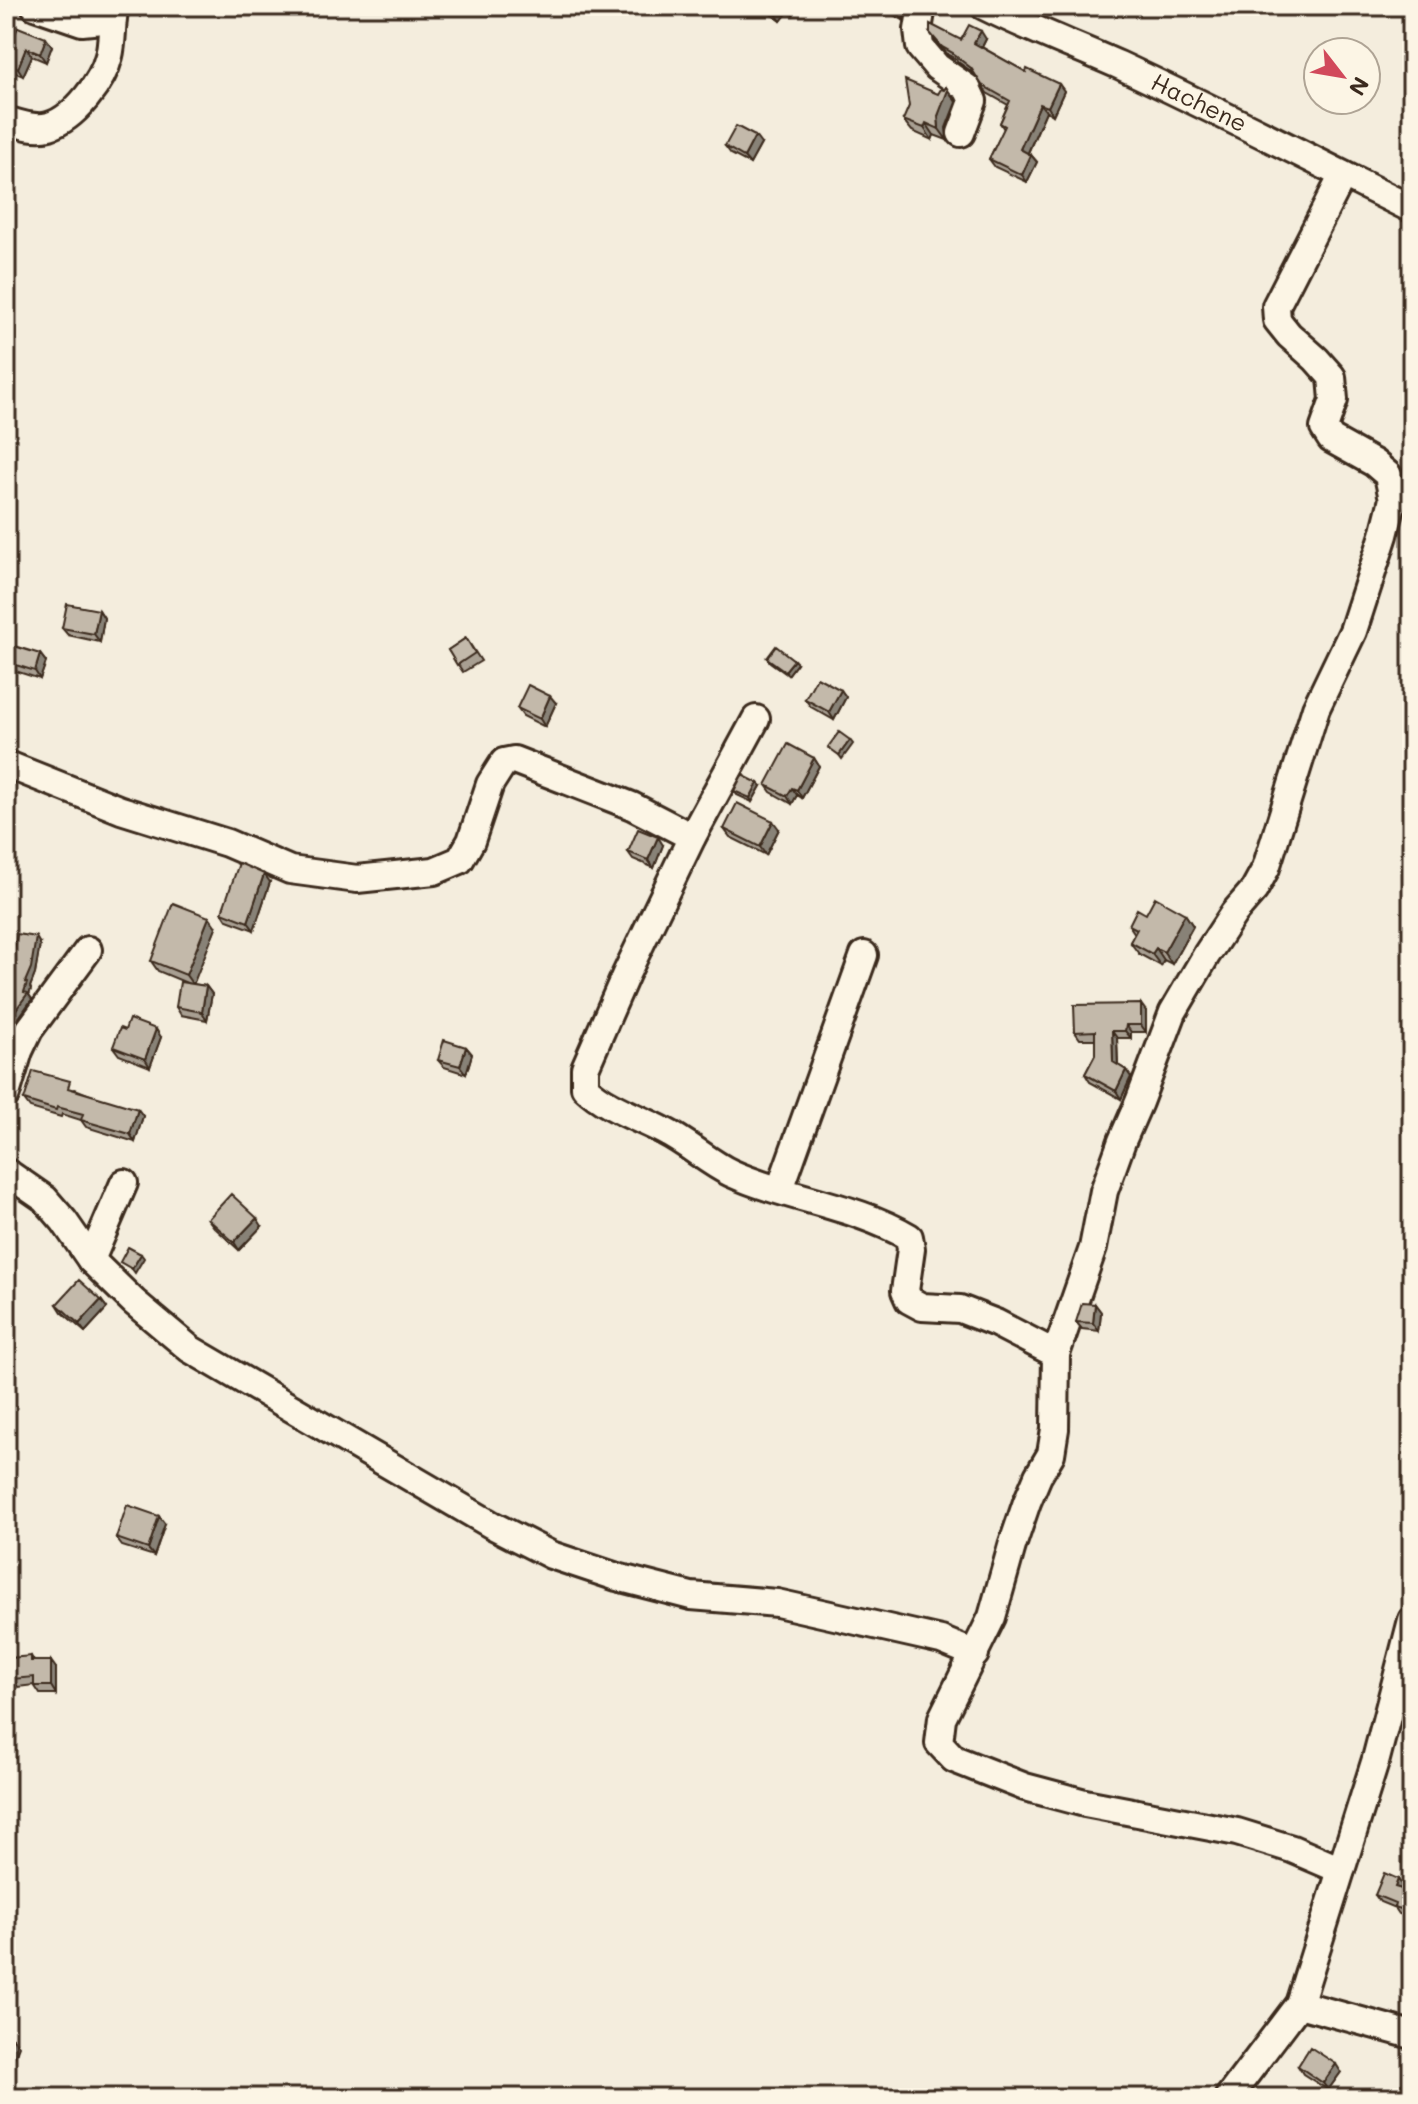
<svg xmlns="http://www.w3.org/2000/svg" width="1418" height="2104" font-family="Mali,sans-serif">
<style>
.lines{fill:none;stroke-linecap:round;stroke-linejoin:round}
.minor-casing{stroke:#3b2a1e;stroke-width:32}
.minor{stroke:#fcf5e5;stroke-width:26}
.wall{fill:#a89f92;stroke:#3b2a1e;stroke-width:2}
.shaded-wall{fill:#888277;stroke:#3b2a1e;stroke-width:2}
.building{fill:#c3b9aa;stroke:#3b2a1e;stroke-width:2}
.labels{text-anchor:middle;stroke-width:8;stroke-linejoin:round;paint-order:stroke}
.street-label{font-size:24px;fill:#3b2a1e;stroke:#fcf5e5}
</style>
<rect width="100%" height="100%" fill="#f4eddd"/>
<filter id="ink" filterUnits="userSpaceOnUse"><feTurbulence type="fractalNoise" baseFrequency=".0125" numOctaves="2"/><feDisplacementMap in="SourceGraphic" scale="16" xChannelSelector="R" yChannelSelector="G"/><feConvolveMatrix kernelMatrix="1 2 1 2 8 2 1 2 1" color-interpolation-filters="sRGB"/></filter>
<g filter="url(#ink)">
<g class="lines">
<!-- minor casing -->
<g class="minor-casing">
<g id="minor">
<path d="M 35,6 L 82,22 L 112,19"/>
<path d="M 922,6 L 918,30 L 920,47 L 937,67 L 967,88 L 973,101 L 961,133"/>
<path id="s1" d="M 984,6 C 1028,28 1074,45 1119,65 C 1218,111 1315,161 1412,209"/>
<path d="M 6,120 C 19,124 35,130 49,126 C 75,118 103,81 109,56 C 113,40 111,22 115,6"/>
<path d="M 756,719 L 692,837 L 626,974 L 585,1068 L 585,1087 C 607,1108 637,1117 664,1131 C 688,1143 708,1162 731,1173 C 788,1199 855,1205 909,1237 L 911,1249 L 905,1291 L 909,1300 L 922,1307 L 960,1309 L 996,1323 L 1056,1354"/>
<path d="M 6,764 L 121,810 L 227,843 L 290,870 L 357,879 L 434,871 L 460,860 L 471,841 L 490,784 L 504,762 L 514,760 L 632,806 L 692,837"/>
<path d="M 6,1094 L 19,1051 L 29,1030 L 88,950"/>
<path d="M 6,1172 L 45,1199 L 64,1221 L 91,1260 L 134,1302 L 190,1349 L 492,1525 L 551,1555 L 617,1577 L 691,1596 L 777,1603 L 941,1640 L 975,1654"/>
<path d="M 780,1189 L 864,955"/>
<path d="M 91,1260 L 124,1183"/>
<path d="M 1341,1870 L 1292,1849 L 1237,1832 L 1085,1803 L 1025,1787 L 954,1759 L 939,1743 L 942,1718 L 992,1617 L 1012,1546 L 1027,1502 L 1038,1476 L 1051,1454 L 1055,1429 L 1056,1354 L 1093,1248 L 1104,1191 L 1122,1141 L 1139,1102 L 1173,1012 L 1207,954 L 1234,913 L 1254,890 L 1266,868 L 1316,708 L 1353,631 L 1384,535 L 1393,499 L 1388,475 L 1374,463 L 1331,439 L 1324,428 L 1334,400 L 1332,377 L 1316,359 L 1289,335 L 1277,320 L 1276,306 L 1343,175"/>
<path d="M 1299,2004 L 1412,2035"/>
<path d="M 1228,2098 L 1299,2004 L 1376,1759 L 1412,1620"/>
</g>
</g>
<!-- minor -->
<use href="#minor" class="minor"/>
</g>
<!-- wall -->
<path class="wall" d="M 126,6 L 143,6 L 140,16 L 130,12 Z
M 763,6 L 799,6 L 793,15 L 788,12 L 781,21 L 766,11 Z
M 877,6 L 906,6 L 903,20 Z
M 18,27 L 52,46 L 46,62 L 32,56 L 23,76 L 9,70 L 6,66 L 6,55 Z
M 930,33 L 961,40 L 986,39 L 982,47 L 1026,72 L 1059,84 L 1064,91 L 1053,115 L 1046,111 L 1028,153 L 1031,155 L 1037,162 L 1027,182 L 995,167 L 989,159 L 1004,129 L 1000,123 L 1008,105 L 987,93 L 975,74 L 958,62 L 956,59 L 948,55 Z
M 956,102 L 946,128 L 947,140 L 934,135 L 932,140 L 912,131 L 903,120 Z
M 761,144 L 750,164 L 731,154 L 725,146 Z
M 99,610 L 104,618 L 100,642 L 68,635 L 62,628 Z
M 466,638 L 481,661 L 463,672 L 448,650 Z
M 6,649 L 40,654 L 46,662 L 40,679 L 6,668 Z
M 767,658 L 797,663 L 788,675 L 770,662 Z
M 841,690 L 846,697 L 834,720 L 811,707 L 805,699 Z
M 556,703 L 545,727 L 523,716 L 517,708 Z
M 814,758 L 819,766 L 802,798 L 797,795 L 792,804 L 771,792 L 766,785 Z
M 761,786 L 752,802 L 737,795 L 734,791 Z
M 724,829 L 779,829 L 766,855 L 730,837 Z
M 663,845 L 654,868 L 633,859 L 628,852 Z
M 270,882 L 254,930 L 227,920 L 222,912 Z
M 1146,914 L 1185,914 L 1193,926 L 1172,964 L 1164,960 L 1161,966 L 1139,954 L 1130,942 L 1135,934 L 1129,925 Z
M 216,927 L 193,984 L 206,986 L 212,994 L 207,1020 L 181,1015 L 176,1007 L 187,983 L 158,971 L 151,961 Z
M 40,944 L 35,974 L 30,987 L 31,989 L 29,995 L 32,999 L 13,1026 L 6,1023 L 6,993 L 11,976 L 10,974 Z
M 1146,1011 L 1146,1032 L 1131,1032 L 1131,1038 L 1117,1038 L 1118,1065 L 1126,1070 L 1131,1077 L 1121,1099 L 1090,1082 L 1085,1074 L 1095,1055 L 1095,1039 L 1080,1039 L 1075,1032 Z
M 125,1030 L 161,1037 L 150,1067 L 119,1055 L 113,1047 Z
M 466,1047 L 472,1054 L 466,1074 L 444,1067 L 438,1060 Z
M 75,1089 L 143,1116 L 135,1142 L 86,1127 L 81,1120 L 62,1114 L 61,1117 L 30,1108 L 24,1100 Z
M 208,1219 L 262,1226 L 239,1250 L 214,1227 Z
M 101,1300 L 107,1308 L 85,1332 L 62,1312 L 57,1304 Z
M 1095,1304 L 1101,1312 L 1099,1331 L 1082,1329 L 1076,1322 Z
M 165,1524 L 154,1556 L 122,1546 L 116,1538 Z
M 31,1656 L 34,1661 L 56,1668 L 56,1694 L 40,1694 L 34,1685 L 18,1687 L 12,1679 Z
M 1398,1879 L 1403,1887 L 1402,1889 L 1412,1892 L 1412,1918 L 1399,1914 L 1395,1908 L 1380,1902 L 1375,1895 Z
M 1298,2066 L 1341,2072 L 1328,2090 L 1303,2074 Z"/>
<!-- shaded-wall -->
<path class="shaded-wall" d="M 135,6 L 143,6 L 140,16 L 134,8 Z
M 781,6 L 784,6 L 788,12 L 781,21 L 776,14 Z
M 788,6 L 799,6 L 793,15 L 787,7 Z
M 899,6 L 906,6 L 903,20 L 898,12 Z
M 981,31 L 986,39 L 980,51 L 974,43 Z
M 46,38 L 52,46 L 46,62 L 40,54 Z
M 26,48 L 32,56 L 23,76 L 18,68 Z
M 1059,84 L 1064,91 L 1053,115 L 1048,107 Z
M 946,87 L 956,102 L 946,128 L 947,140 L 939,129 L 938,116 Z
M 1040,104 L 1046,111 L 1026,157 L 1020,149 Z
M 926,123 L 934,135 L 932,140 L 924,128 Z
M 755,136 L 761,144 L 750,164 L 744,157 Z
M 1031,155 L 1037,162 L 1027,182 L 1022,175 Z
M 99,610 L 104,618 L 100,642 L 94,634 Z
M 40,654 L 46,662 L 40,679 L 35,671 Z
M 794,660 L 797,663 L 788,675 L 785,671 Z
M 841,690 L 846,697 L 834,720 L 829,712 Z
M 550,696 L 556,703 L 545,727 L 540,719 Z
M 850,740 L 853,744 L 842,759 L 839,755 Z
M 814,758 L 819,766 L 802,798 L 797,790 Z
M 758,783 L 761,786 L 752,802 L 750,798 Z
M 792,788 L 797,795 L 792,804 L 787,796 Z
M 773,821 L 779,829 L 766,855 L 760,847 Z
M 658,837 L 663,845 L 654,868 L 648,860 Z
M 264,874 L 270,882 L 254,930 L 248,922 Z
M 1185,914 L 1193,926 L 1172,964 L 1164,952 Z
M 209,917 L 216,927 L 193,985 L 186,975 Z
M 36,937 L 40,944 L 35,974 L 30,987 L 31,989 L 29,995 L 32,999 L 13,1026 L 9,1019 L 24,992 L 25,982 Z
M 1156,948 L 1164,960 L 1161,966 L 1152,954 Z
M 206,986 L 212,994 L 207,1020 L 202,1012 Z
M 1141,1004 L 1146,1011 L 1146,1032 L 1141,1025 Z
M 1126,1025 L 1131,1032 L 1131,1038 L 1125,1031 Z
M 156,1029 L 161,1037 L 150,1067 L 145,1059 Z
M 1112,1031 L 1117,1038 L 1118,1070 L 1113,1062 Z
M 466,1047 L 472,1054 L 466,1074 L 460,1066 Z
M 1126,1070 L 1131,1077 L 1121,1099 L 1116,1091 Z
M 138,1109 L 143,1116 L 135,1142 L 130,1134 Z
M 257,1218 L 262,1226 L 239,1250 L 234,1242 Z
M 141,1254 L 144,1258 L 135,1273 L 132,1269 Z
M 101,1300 L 107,1308 L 85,1332 L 79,1324 Z
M 1095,1304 L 1101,1312 L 1099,1331 L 1093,1323 Z
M 159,1516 L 165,1524 L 154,1556 L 148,1549 Z
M 51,1661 L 56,1668 L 56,1694 L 51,1686 Z
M 1398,1879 L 1403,1887 L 1400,1894 L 1395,1887 Z
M 9,1967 L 12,1971 L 6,1982 L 6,1973 Z
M 13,2038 L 19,2046 L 6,2078 L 6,2057 Z
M 1336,2064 L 1341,2072 L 1328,2090 L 1323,2083 Z"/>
<!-- building -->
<path class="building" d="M 765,6 L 781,6 L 776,14 Z
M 886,6 L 899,6 L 898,12 Z
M 930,24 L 961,40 L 969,25 L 981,31 L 974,43 L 1026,72 L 1027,69 L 1059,84 L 1048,107 L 1040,104 L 1020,149 L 1031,155 L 1022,175 L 989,159 L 1005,126 L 1000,123 L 1010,101 L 982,85 L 971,68 L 953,54 L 953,53 L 942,47 L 930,33 Z
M 18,27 L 46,38 L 40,54 L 26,48 L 18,68 L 6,63 L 6,55 Z
M 905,80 L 938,94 L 941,89 L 944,90 L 946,87 L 948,90 L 938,116 L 939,129 L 926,123 L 924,128 L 903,120 L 909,106 Z
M 736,126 L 755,136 L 744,157 L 725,146 Z
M 67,604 L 99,610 L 94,634 L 62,628 Z
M 466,638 L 475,653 L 457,665 L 448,650 Z
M 14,646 L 40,654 L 35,671 L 6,662 L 6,649 L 13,650 Z
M 776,646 L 794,660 L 785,671 L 767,658 Z
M 817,677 L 841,690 L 829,712 L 805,699 Z
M 528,685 L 550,696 L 540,719 L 517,708 Z
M 839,732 L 850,740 L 839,755 L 828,747 Z
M 788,744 L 814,758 L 797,790 L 792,788 L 787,796 L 766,785 Z
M 742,775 L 758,783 L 750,798 L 734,791 Z
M 737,803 L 773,821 L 760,847 L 724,829 Z
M 638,829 L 658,837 L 648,860 L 628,852 Z
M 239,863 L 264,874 L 248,922 L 222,912 Z
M 1155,897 L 1185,914 L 1164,952 L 1156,948 L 1152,954 L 1130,942 L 1137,929 L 1129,925 L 1137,909 L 1146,914 Z
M 173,903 L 209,917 L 186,975 L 151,961 Z
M 17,934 L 36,937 L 31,968 L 25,982 L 27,983 L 24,992 L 28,993 L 9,1019 L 6,1018 L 6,993 L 11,975 L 10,974 Z
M 180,982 L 206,986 L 202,1012 L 176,1007 Z
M 1141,1004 L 1141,1025 L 1126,1025 L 1125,1031 L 1112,1031 L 1113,1062 L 1126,1070 L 1116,1091 L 1085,1074 L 1095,1055 L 1095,1031 L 1075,1032 L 1074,1005 Z
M 129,1019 L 156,1029 L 145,1059 L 113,1047 L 120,1028 L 125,1030 Z
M 444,1040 L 466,1047 L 460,1066 L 438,1060 Z
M 33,1071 L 70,1081 L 68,1088 L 138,1109 L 130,1134 L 81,1120 L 83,1114 L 57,1107 L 56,1110 L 24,1100 Z
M 231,1194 L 257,1218 L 234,1242 L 208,1219 Z
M 128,1247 L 141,1254 L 132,1269 L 120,1262 Z
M 79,1280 L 101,1300 L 79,1324 L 57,1304 Z
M 1082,1303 L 1095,1304 L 1093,1323 L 1076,1322 Z
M 127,1505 L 159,1516 L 148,1549 L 116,1538 Z
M 31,1656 L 31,1661 L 51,1661 L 51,1686 L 34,1686 L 34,1677 L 12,1679 L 10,1658 Z
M 1384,1873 L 1398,1879 L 1395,1887 L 1412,1892 L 1412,1912 L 1394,1907 L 1395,1903 L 1375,1895 Z
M 6,2035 L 13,2038 L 6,2057 Z
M 1310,2047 L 1336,2064 L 1323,2083 L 1298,2066 Z
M 1351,2094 L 1369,2098 L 1350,2098 Z"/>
</g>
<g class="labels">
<!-- street labels -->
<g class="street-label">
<text dy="8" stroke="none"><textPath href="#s1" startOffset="236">Hachene</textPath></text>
</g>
</g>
<!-- margin -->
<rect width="1418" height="2104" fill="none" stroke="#fcf5e5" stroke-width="32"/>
<rect x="16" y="16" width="1386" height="2072" fill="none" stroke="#3b2a1e" stroke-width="3" filter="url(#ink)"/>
<!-- north arrow -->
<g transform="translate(1342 76) rotate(121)"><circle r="38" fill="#fcf5e5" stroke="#afa495" stroke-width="2"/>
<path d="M0-6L14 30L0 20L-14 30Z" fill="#d1495b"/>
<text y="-12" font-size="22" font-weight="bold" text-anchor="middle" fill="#3b2a1e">N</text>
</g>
</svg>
